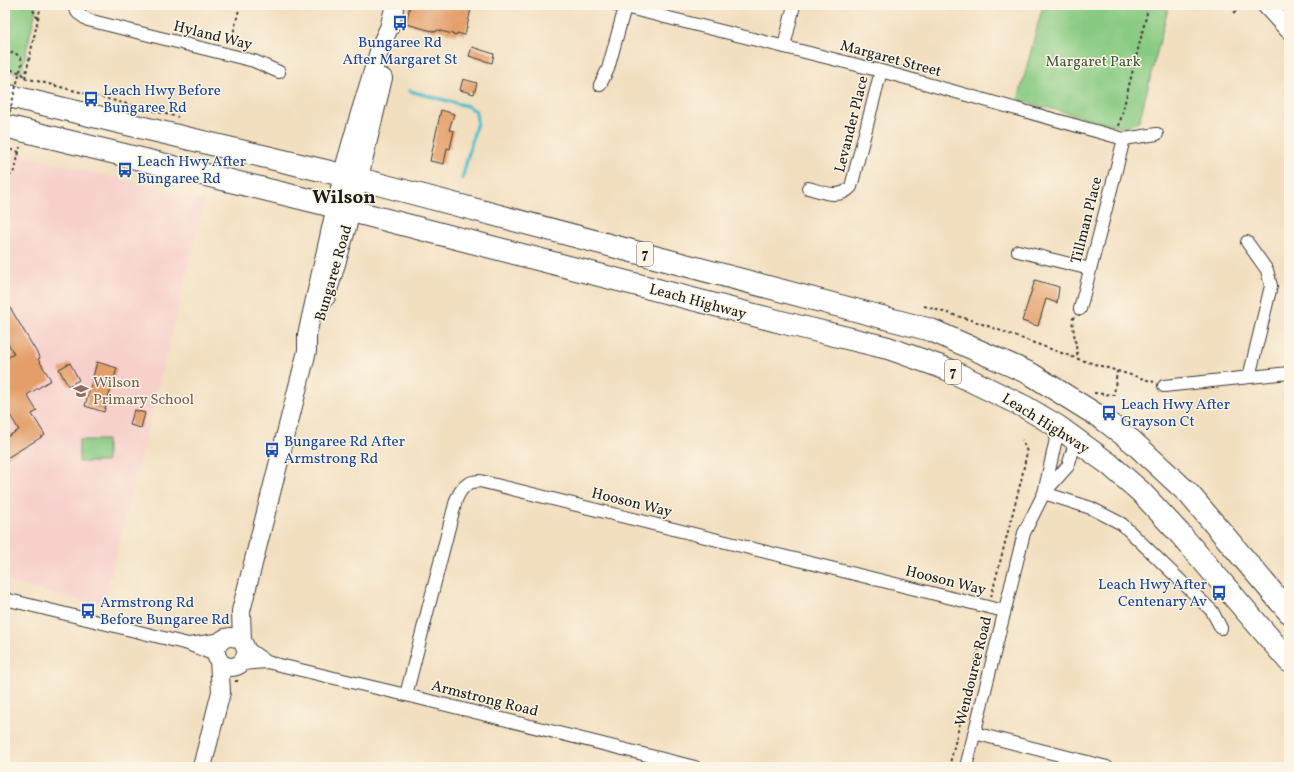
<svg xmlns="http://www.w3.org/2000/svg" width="1294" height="772" font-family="Vollkorn,serif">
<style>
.built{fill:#f7d0cc}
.green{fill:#88ca82;stroke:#52734f}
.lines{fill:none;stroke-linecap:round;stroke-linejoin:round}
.stream{stroke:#52bfcb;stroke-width:3.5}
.building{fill:#e49e69}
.street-casing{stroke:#3c3935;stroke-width:14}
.secondary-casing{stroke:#3c3935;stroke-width:20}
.highway-casing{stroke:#3c3935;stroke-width:24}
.path{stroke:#3c3935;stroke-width:2;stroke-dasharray:3 3;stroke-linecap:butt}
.street{stroke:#fff;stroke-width:12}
.secondary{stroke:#fff;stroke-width:18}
.highway{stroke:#fff;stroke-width:22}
.path-bridge{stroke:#3c3935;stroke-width:2;stroke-dasharray:3 3;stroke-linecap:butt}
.labels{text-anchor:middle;stroke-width:3;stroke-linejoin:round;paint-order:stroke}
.shield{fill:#fcf5e5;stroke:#5f5d58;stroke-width:1}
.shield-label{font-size:14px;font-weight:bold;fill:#1c1c1c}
.street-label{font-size:15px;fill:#1c1c1c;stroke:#fcf5e5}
.transit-label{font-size:15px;fill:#164399;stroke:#fcf5e5;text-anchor:start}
.park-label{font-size:15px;fill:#425940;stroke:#fcf5e5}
.education-label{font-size:15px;fill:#785e54;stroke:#fcf5e5;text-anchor:start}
.district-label{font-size:19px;font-weight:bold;fill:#1c1c1c;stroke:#fcf5e5}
</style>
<rect width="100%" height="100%" fill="#fcf5e5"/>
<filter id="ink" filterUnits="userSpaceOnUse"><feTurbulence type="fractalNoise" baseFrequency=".025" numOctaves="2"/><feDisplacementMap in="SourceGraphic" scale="8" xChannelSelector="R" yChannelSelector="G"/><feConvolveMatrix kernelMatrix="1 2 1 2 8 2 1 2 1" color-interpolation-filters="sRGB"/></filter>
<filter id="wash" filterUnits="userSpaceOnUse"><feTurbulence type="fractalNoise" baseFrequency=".012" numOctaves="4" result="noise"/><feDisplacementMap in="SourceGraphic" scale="16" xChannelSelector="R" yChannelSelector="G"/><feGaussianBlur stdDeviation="0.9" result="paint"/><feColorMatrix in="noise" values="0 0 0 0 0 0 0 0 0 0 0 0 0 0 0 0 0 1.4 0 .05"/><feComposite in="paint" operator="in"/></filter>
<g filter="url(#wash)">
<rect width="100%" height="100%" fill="#f2dfc0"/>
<!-- built -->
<path class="built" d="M 5,151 L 205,200 L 103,606 L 5,581 Z"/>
<!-- green -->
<path class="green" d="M 5,5 L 37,5 L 21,74 L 5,70 Z
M 1043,5 L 1169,5 L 1139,122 L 1125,128 L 1018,100 Z
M 79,440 L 107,440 L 107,462 L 79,462 Z"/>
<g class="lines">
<!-- stream -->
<path class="stream" d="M 410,91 L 467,106 L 476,111 L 477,122 L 462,179"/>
</g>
<g id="blocks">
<!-- building -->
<path class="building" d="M 410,5 L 472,5 L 465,35 L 457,33 L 456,35 L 437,30 L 436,32 L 406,24 Z
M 472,47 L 494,54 L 492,63 L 469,56 Z
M 463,79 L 477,83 L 474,94 L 460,90 Z
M 441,110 L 454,114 L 449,130 L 454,131 L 450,149 L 447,148 L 444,164 L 430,161 Z
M 1035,280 L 1059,287 L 1057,303 L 1046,299 L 1038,326 L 1022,321 Z
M 5,299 L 40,358 L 38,359 L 51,380 L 27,395 L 37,411 L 32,414 L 45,435 L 5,459 L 5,438 L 19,430 L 5,407 L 5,359 L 14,354 L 5,338 Z
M 97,362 L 117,368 L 104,412 L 85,406 Z
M 70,363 L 79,380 L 68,386 L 59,369 Z
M 134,410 L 145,413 L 141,428 L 130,425 Z"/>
</g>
</g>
<g filter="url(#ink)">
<use href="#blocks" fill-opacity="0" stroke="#3c3935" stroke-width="1"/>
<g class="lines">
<!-- street casing -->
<g class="street-casing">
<path id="street" d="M 73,5 L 78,13 L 88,20 L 254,61 L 279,72
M 617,5 L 881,71 L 1124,139 L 1157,134
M 784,47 L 794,5
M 600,85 L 608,69 L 625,7
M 808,188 C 823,192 839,200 851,187 L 881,71
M 1247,242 L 1267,270 L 1271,286 L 1249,377
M 1018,251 L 1090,269
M 1080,309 L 1124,139
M 1164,386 L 1289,373
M 1044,493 L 1091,508 L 1122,524 L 1212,611 L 1221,628
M 1044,493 L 1056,439 L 1057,426
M 5,599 L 188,644 L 217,656
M 189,644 L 222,639
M 246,647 L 267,662
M 240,664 L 267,662 L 406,695 L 695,767
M 406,695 L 456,500 C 461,488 467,481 480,481 L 1004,611
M 974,733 L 1107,767
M 966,767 L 1024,533 L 1044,493 L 1068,466 L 1076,440"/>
</g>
<!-- secondary casing -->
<g class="secondary-casing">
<path id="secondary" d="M 1266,5 L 1289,30
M 326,297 L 347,227 L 383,78
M216 652a15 15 0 1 1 30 0a15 15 0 1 1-30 0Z
M 242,641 L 241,611 L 307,351 L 307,335 L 346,162 L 358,120 L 381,45 L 389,28 L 395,5
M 202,767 L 221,692 L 219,660"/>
</g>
<!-- highway casing -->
<g class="highway-casing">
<path id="highway" d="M 5,95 L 359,179 L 931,330 L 1031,374 L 1103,419 L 1133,442 L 1189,494 L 1289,612
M 5,126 L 313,201 L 789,324 L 888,348 L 947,369 L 1025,407 L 1057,426 L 1109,464 L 1141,492 L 1181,535 L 1289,661"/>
</g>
<!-- path -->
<path class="path" d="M 30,5 L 38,19
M 1234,13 L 1243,5
M 231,43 L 240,5
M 5,68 L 22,73 L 25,78 L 178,117
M 25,78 L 41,5
M 1119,126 L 1149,5
M 5,148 L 19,152 L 20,147
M 5,181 L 15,170 L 19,152
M 924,306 L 974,321 L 1078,359 L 1154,382
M 1074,317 L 1072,320 L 1078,359
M 1094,393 L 1114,395 L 1117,371
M 991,597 L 1021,481 L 1027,452 L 1022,440
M 235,681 L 240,681
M 949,767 L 986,619"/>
<!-- street -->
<use href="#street" class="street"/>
<!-- secondary -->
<use href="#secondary" class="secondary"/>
<!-- highway -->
<use href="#highway" class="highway"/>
<!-- path-bridge -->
<path class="path-bridge" d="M 5,56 L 14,52 L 21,58 L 22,63 L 5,130"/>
</g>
</g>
<!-- icons -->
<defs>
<g id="bus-bare" transform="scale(1.2)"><path d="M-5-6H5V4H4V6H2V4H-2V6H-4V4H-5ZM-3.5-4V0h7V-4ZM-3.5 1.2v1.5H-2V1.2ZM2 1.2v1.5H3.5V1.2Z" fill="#1a4fb4" stroke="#fcf5e5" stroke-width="2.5" paint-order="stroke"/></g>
<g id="school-bare" transform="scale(1.2)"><path d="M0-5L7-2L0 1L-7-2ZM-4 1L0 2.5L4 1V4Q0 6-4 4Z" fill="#8d6e63" stroke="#fcf5e5" stroke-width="2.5" paint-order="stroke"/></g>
</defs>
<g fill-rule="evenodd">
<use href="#bus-bare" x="400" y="23"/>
<use href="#bus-bare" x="91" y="99"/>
<use href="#bus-bare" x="125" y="170"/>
<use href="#school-bare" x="81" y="391"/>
<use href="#bus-bare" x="1109" y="413"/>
<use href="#bus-bare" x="272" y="450"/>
<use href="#bus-bare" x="1219" y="593"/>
<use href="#bus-bare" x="88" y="611"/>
</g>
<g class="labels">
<!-- shield labels -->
<g class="shield">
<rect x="637" y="242" width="16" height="24" rx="3"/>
<rect x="945" y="360" width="16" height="24" rx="3"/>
</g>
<g class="shield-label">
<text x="645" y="259">7</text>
<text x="953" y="377">7</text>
</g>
<!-- street labels -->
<g class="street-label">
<text transform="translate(213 35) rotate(14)" y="5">Hyland Way</text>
<text transform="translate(891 58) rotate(15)" y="5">Margaret Street</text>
<text transform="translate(851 124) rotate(-76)" y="5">Levander Place</text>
<text transform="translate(1086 220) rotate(-76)" y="5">Tillman Place</text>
<text transform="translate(333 273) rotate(-74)" y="5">Bungaree Road</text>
<text transform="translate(698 301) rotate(15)" y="5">Leach Highway</text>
<text transform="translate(1046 423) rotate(32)" y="5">Leach Highway</text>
<text transform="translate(632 502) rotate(14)" y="5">Hooson Way</text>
<text transform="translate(946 580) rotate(14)" y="5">Hooson Way</text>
<text transform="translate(973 671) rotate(-76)" y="5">Wendouree Road</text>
<text transform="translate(485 698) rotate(14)" y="5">Armstrong Road</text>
</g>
<!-- transit labels -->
<g class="transit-label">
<text x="400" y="47" text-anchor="middle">Bungaree Rd<tspan x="400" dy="17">After Margaret St</tspan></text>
<text x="103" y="95">Leach Hwy Before<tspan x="103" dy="17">Bungaree Rd</tspan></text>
<text x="137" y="166">Leach Hwy After<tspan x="137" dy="17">Bungaree Rd</tspan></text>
<text x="1121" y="409">Leach Hwy After<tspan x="1121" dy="17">Grayson Ct</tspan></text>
<text x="284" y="446">Bungaree Rd After<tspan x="284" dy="17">Armstrong Rd</tspan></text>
<text x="1207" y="589" text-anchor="end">Leach Hwy After<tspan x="1207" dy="17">Centenary Av</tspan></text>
<text x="100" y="607">Armstrong Rd<tspan x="100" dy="17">Before Bungaree Rd</tspan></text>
</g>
<!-- park labels -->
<g class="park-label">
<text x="1093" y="66">Margaret Park</text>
</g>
<!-- education labels -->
<g class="education-label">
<text x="93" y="387">Wilson<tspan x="93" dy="17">Primary School</tspan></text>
</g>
<!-- district labels -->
<g class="district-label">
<text x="344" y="203">Wilson</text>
</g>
</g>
<!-- margin -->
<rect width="1294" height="772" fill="none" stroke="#fcf5e5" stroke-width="20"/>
</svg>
